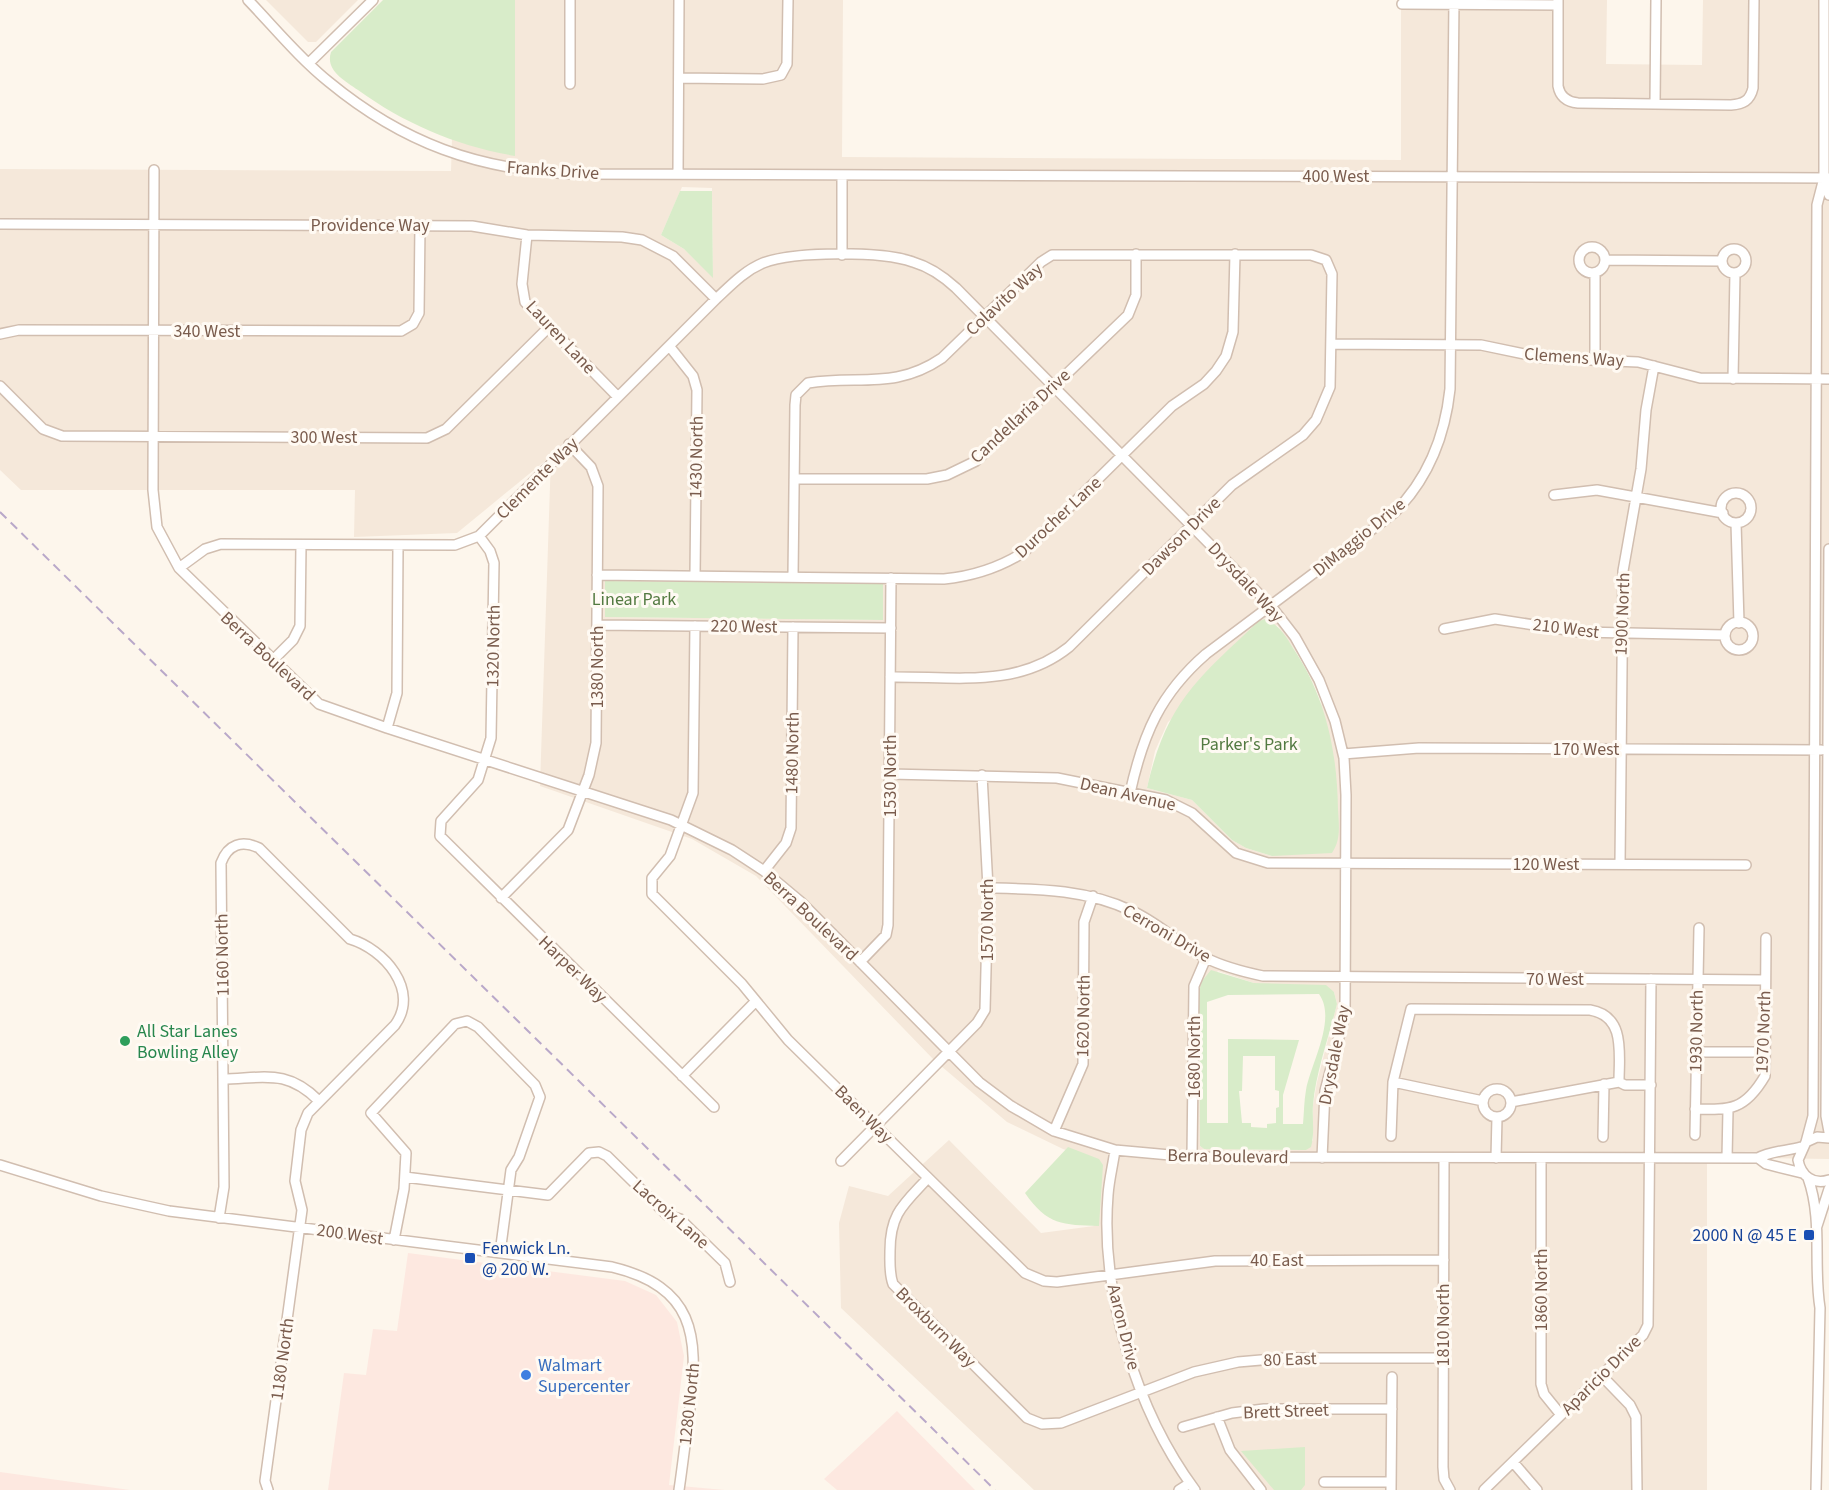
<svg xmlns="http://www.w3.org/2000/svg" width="1829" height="1490" font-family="'Source Sans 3',sans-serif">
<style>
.residential{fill:#f5e8da;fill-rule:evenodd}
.commercial{fill:#fde8e0}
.green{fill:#d8ecc9;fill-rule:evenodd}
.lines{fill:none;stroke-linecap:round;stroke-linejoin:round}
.minor-casing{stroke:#d1beb0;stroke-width:12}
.minor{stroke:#fff;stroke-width:9}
.rail{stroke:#b9a8c9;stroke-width:2;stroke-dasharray:9 6;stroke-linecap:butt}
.leisure-dot{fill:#2e9e5b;stroke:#fffaf3;stroke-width:2}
.transit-dot{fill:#1a4fb4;stroke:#fffaf3;stroke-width:2}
.shop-dot{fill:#3f7fe0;stroke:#fffaf3;stroke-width:2}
.labels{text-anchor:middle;stroke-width:6;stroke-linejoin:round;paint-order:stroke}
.street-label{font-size:18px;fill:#7a5c4d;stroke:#fffaf3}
.park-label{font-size:18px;fill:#537a41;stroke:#fffaf3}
.leisure-label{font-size:18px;fill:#27864d;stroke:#fffaf3;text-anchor:start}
.transit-label{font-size:18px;fill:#164399;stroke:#fffaf3;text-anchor:end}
.shop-label{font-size:18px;fill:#366cbe;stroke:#fffaf3;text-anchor:start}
</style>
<rect width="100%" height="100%" fill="#fdf6ec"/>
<!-- residential -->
<path class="residential" d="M 266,0 L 358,0 L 316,42 L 308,42 Z
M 515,0 L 843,0 L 842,157 L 1401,160 L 1401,0 L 1607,0 L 1606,64 L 1702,65 L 1703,0 L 1829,0 L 1829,1159 L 1707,1157 L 1707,1490 L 1034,1490 L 841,1308 L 839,1223 L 849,1186 L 888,1196 L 949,1140 L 1041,1233 L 1094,1226 L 1098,1161 L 1063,1149 L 1007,1122 L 934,1060 L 756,876 L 692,839 L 540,786 L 551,456 L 457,533 L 354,537 L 355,490 L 21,490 L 0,470 L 0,169 L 451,171 L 452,138 ZM 682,187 L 712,188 L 713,277 L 684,249 L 661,235 ZM 608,582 L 883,584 L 883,620 L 607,617 ZM 1277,625 L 1303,662 L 1322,702 L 1272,856 L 1246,848 L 1232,840 L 1192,800 L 1147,788 L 1155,751 L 1168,722 ZM 1218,971 L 1254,983 L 1334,992 L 1337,1004 L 1317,1082 L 1313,1105 L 1313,1140 L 1306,1150 L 1204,1149 L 1200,1146 L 1199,991 Z"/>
<!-- commercial -->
<path class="commercial" d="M 408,1253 L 625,1281 L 656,1295 L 677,1322 L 684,1356 L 669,1485 L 725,1490 L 328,1490 L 344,1373 L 366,1375 L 373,1329 L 397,1331 Z
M 897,1411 L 975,1490 L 837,1490 L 824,1479 Z
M 0,1472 L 130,1490 L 0,1490 Z"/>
<!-- green -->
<path class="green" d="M 383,0 L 515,0 L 515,156 C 457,146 405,124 358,90 C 344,80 325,70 331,52 Z
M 680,191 L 712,191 L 713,278 L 684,249 L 661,235 Z
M 605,581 L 883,584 L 883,620 L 605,617 Z
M 1265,619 C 1280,626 1285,635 1293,648 C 1326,697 1337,751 1338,809 C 1339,826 1341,840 1332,853 L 1272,856 L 1246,848 L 1232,840 L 1192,800 L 1147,788 C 1166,703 1198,678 1259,621 Z
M 1211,970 L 1254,983 L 1326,985 L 1334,992 L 1337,1004 C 1329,1037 1316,1071 1313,1105 C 1312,1119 1315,1133 1311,1147 L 1306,1150 L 1204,1149 L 1200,1146 L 1199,991 L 1202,981 ZM 1319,994 C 1337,1019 1311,1063 1306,1090 C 1304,1101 1304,1113 1303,1124 L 1283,1124 L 1283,1095 L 1299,1040 L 1228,1039 L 1228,1123 L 1207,1123 L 1207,1002 L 1228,995 ZM 1243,1056 L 1275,1056 L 1275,1090 L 1279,1091 L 1279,1107 L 1276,1108 L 1276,1123 L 1267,1124 L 1267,1128 L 1251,1127 L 1251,1123 L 1242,1123 L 1239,1091 L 1242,1091 Z
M 1068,1147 L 1099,1159 L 1103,1165 L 1099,1226 C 1063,1225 1047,1225 1025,1193 Z
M 1305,1447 L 1305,1485 L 1301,1490 L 1274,1490 L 1241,1451 Z"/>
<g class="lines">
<!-- minor casing -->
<g class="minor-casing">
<path id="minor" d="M 248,0 C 274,27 299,58 329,82 C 403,143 478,170 573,174 L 1829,178
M 1558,0 L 1558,86 C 1560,97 1567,102 1578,103 L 1731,105 C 1743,104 1750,101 1753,88 L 1754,0
M 1824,0 L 1824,178 L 1829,195
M 1402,4 L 1558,5
M 309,63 L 373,0
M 679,78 L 763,79 L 781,75 L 787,64 L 788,0
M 570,84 L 570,0
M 1655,104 L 1656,0
M 154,170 L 153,490 L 157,527 L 179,568 L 319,704 L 387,728 L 671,820 L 732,850 L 764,871 L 801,902 L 979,1082 L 1011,1106 L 1054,1131 L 1115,1150 L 1192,1157 L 1758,1158 C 1770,1151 1787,1151 1801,1147
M 678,173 L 679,0
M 0,224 L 472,226 L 527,235 L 622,237 L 642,240 L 673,256 L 716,299
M 527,235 L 522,284 L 525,302 L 618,397
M1579 260a13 13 0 1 1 26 0a13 13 0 1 1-26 0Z
M1722 261a12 12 0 1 1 24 0a12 12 0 1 1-24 0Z
M 842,255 L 842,175
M 1605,260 L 1722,261
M 0,334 L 19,330 L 401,331 L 413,324 L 419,313 L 420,225
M 1331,344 L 1481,345 L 1543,358 L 1638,362 L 1700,378 L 1829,379
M 670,347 L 693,376 L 697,390 L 695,576
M 1595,359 L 1595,273
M 1733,379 L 1735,273
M 0,386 L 43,429 L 62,436 L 427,438 L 446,429 L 549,327
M 794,479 L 927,479 L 947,475 L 976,461 L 1128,315 L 1136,295 L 1136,254
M1721 508a15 15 0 1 1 30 0a15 15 0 1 1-30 0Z
M 1554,495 L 1597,490 L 1723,513
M 1736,523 L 1739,623
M 479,536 L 490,551 L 494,563 L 491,738 L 478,780 L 441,821 L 440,836 L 714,1107
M 1829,549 L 1826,1116 L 1829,1132
M 179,568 L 205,549 L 221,544 L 455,545 L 479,536 L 716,299 C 731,285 744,271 763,263 C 795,251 881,251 913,262 C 930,267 944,277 956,288 L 1271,606 L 1295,637 L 1319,680 L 1335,721 L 1344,758 L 1346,795 L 1345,1014 L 1325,1091 L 1322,1158
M 597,575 L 944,579 C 974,576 999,568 1024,552 L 1172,406 L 1204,384 L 1216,371 L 1226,356 L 1233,332 L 1235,254
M 793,577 L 795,405 L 796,395 L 808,383 C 859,375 895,390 942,358 L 1041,262 L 1052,255 L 1311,255 L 1326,260 L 1332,274 L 1330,387 L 1316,420 L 1303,435 L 1232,485 L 1069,647 C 1017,689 952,676 890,677
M1725 636a14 14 0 1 1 28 0a14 14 0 1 1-28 0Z
M 597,625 L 891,628
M 695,626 L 693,793 L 670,856 L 652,878 L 652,894 L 742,984 L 788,1040 L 1025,1273 L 1044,1281 L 1057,1282 L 1215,1261 L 1444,1260
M 1444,629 L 1495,619 L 1580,632 L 1725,635
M 272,661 L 293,640 L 300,626 L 301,545
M 387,728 L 397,693 L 398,546
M 1343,754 L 1419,748 L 1821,750
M 890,774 L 1057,778 L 1166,800 L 1192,813 L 1236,853 L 1268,863 L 1746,865
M 1130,793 C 1143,734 1160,694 1206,654 L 1394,513 C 1428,479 1445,436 1450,389 L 1454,0
M 1620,864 L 1623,571 L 1641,469 L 1646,410 L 1654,366
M 764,871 L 786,843 L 791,828 L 793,627
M 988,888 C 1038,889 1086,889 1132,911 C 1159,923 1180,945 1206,958 C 1224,967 1244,972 1263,976 L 1765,980
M 501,898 L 568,830 L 589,775 L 596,743 L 598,486 L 591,467 L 569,444
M 860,962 L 886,935 L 888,925 L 891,578
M 1695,1052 L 1765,1052
M 682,1076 L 756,1001
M 223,1079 C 265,1078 287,1069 319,1101
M 1393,1082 L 1411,1009 L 1590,1010 C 1626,1016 1619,1054 1619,1082 L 1625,1085 L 1651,1085
M1483 1103a14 14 0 1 1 28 0a14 14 0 1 1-28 0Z
M 1511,1102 L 1619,1082
M 1695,1109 C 1731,1110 1745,1110 1765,1076 L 1766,938
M 1054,1131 L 1083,1064 L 1084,922 L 1093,896
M 1695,1135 L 1699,928
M 1391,1136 L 1393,1082 L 1483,1101
M 1603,1137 L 1604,1084
M 1829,1138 L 1817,1137 L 1806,1142 L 1798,1160 C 1801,1176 1813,1185 1829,1180
M 1806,1142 L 1813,1116 L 1817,205 L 1824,178
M 1115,1150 C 1113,1165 1109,1180 1108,1195 C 1100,1293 1137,1412 1195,1490
M 1192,1157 L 1194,986 L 1206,958
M 1444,1158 L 1443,1467 L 1444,1479 L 1450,1490
M 1496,1158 L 1497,1117
M 1541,1158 L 1541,1384 L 1544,1394 L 1561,1415
M 1727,1158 L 1728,1110
M 1758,1158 L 1766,1164 L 1802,1173
M 841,1161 L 977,1023 L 985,1010 L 988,888 L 982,775
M 0,1165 L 101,1196 L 169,1211 L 612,1267 C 694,1287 699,1334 690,1408 C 686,1435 683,1463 679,1490
M 405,1177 L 548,1195 L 589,1153 L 599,1152 L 607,1156 L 667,1215 L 680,1219 L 725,1263 L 730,1282
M 928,1178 C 904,1204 890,1213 890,1251 C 890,1262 889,1273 893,1284 L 1027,1418 L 1042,1424 L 1061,1423 L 1194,1372 L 1238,1362 L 1285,1358 L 1443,1358
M 1808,1178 C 1823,1220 1813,1265 1820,1308 L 1816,1490
M 219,1218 L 224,1187 L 221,863 C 228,844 242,840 259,848 L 350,939 C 384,949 420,990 395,1025 L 308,1113 L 301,1130 L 295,1181 L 302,1210 L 265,1481 L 268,1490
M 1817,1226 L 1829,1189
M 394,1240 L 404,1189 L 406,1153 L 371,1113 L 455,1024 L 467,1021 L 478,1027 L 535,1085 L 540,1097 L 519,1157 L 511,1170 L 500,1253
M 1601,1375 L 1630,1405 L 1636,1417 L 1637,1490
M 1217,1417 L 1230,1450 L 1261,1490
M 1183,1427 L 1232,1413 L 1264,1409 L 1392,1409
M 1513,1462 L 1537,1490
M 1324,1482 L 1391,1482
M 1179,1490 L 1190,1483
M 1391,1490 L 1392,1377
M 1484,1490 L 1643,1335 L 1648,1325 L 1651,979"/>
</g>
<!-- minor -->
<use href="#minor" class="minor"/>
<!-- rail -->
<path class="rail" d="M 0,512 L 995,1490"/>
</g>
<!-- markers -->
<circle class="leisure-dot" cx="125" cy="1041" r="6"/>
<g class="transit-dot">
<rect x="1803" y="1229" width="12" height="12" rx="3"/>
<rect x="464" y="1252" width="12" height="12" rx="3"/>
</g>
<circle class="shop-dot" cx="526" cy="1375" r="6"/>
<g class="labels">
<!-- street labels -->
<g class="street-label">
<text transform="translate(553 170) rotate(4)" y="6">Franks Drive</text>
<text x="1336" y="182">400 West</text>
<text x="370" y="231">Providence Way</text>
<text transform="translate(1004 299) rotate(-43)" y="6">Colavito Way</text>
<text x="207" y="337">340 West</text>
<text transform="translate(561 337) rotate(47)" y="6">Lauren Lane</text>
<text transform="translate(1574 357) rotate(4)" y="6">Clemens Way</text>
<text transform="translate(1020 416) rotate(-43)" y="6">Candellaria Drive</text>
<text x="324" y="443">300 West</text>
<text transform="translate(696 457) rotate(-89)" y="6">1430 North</text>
<text transform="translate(537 478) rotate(-45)" y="6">Clemente Way</text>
<text transform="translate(1058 517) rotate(-43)" y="6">Durocher Lane</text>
<text transform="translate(1181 536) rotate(-45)" y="6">Dawson Drive</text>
<text transform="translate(1359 537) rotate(-39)" y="6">DiMaggio Drive</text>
<text transform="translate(1246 582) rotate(47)" y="6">Drysdale Way</text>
<text transform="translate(1622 614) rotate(-88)" y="6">1900 North</text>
<text transform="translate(744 626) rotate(1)" y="6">220 West</text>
<text transform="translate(1566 628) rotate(7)" y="6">210 West</text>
<text transform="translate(493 646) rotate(-89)" y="6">1320 North</text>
<text transform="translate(268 656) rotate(43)" y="6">Berra Boulevard</text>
<text transform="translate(597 667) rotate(-90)" y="6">1380 North</text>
<text x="1586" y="755">170 West</text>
<text transform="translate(792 753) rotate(-89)" y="6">1480 North</text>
<text transform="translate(890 776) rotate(-90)" y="6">1530 North</text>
<text transform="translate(1128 794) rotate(13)" y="6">Dean Avenue</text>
<text x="1546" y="870">120 West</text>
<text transform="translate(811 916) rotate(43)" y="6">Berra Boulevard</text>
<text transform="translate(987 920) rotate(-90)" y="6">1570 North</text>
<text transform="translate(1167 933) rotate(30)" y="6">Cerroni Drive</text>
<text transform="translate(222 955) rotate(-91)" y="6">1160 North</text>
<text transform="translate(573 969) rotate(44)" y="6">Harper Way</text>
<text x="1555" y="985">70 West</text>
<text transform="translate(1083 1016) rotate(-89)" y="6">1620 North</text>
<text transform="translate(1696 1031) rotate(-89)" y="6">1930 North</text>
<text transform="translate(1763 1032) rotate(-88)" y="6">1970 North</text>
<text transform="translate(1334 1055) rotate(-79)" y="6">Drysdale Way</text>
<text transform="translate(1194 1057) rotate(-90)" y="6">1680 North</text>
<text transform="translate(864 1114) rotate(45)" y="6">Baen Way</text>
<text transform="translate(1228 1156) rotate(1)" y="6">Berra Boulevard</text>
<text transform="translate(671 1214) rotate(41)" y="6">Lacroix Lane</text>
<text transform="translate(350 1234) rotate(8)" y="6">200 West</text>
<text x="1277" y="1266">40 East</text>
<text transform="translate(1541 1290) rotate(-90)" y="6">1860 North</text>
<text transform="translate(1443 1325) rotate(-90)" y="6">1810 North</text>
<text transform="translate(936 1327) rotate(45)" y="6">Broxburn Way</text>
<text transform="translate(1124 1327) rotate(76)" y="6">Aaron Drive</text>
<text transform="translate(282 1359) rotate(-82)" y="6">1180 North</text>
<text transform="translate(1290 1359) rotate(-2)" y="6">80 East</text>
<text transform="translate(1601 1375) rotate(-45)" y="6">Aparicio Drive</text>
<text transform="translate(689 1404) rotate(-84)" y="6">1280 North</text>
<text transform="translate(1286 1411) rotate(-2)" y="6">Brett Street</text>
</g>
<!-- park labels -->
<g class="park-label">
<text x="634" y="605">Linear Park</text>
<text x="1249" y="750">Parker's Park</text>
</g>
<!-- leisure labels -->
<g class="leisure-label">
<text x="137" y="1037">All Star Lanes<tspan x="137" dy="21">Bowling Alley</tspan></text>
</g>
<!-- transit labels -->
<g class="transit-label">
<text x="1797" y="1241">2000 N @ 45 E</text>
<text x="482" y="1254" text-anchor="start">Fenwick Ln.<tspan x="482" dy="21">@ 200 W.</tspan></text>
</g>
<!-- shop labels -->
<g class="shop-label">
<text x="538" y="1371">Walmart<tspan x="538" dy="21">Supercenter</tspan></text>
</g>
</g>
</svg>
